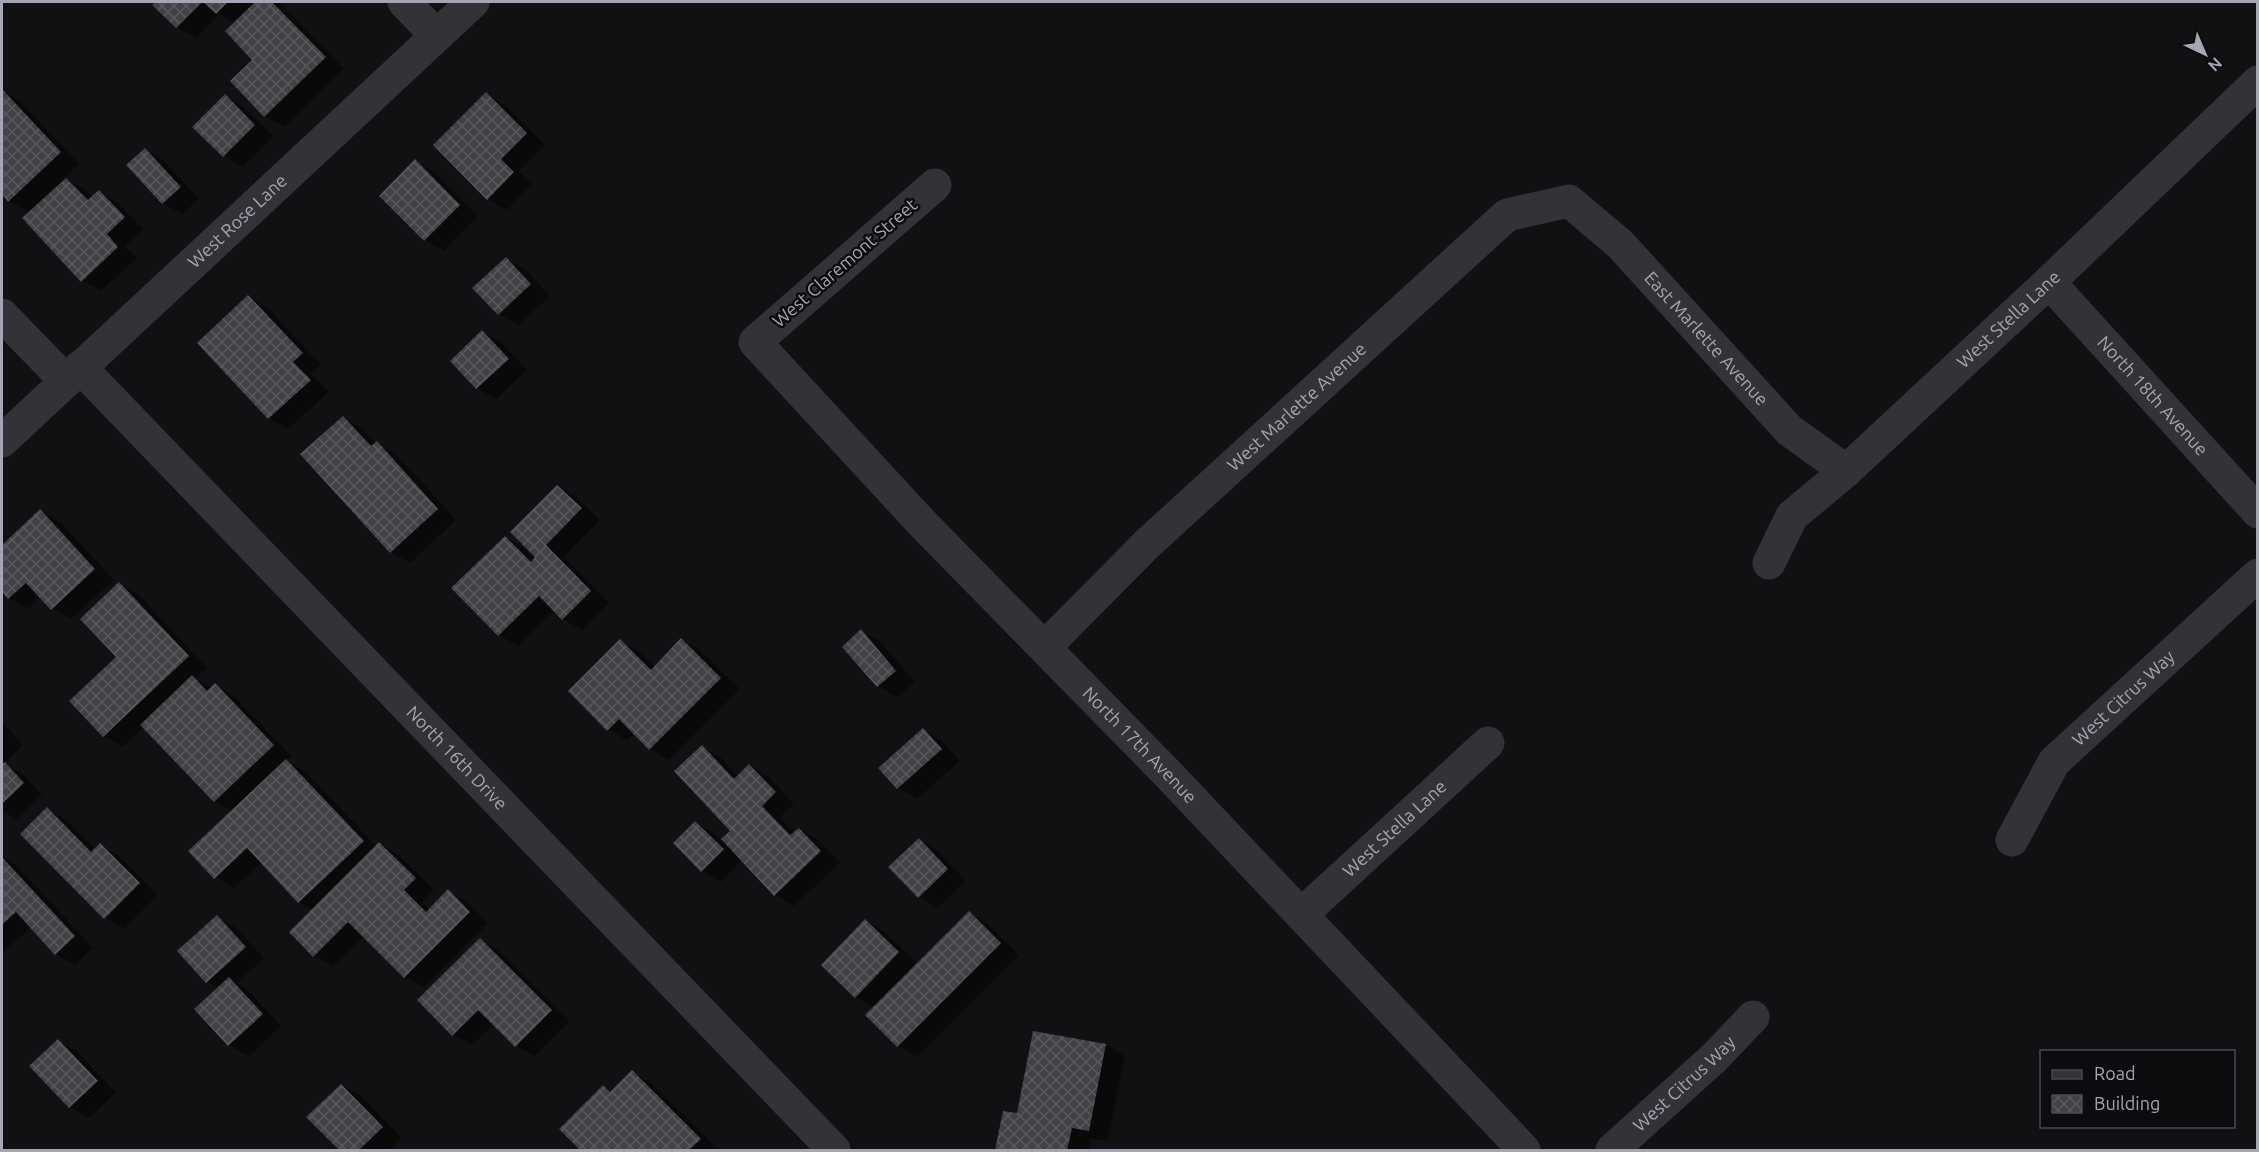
<svg xmlns="http://www.w3.org/2000/svg" width="2259" height="1152" font-family="Ubuntu,sans-serif">
<style>
.shadow{fill:#0007}
.building{fill:url(#building-cross-hatch)}
.lines{fill:none;stroke-linecap:round;stroke-linejoin:round}
.street{stroke:#333337;stroke-width:33}
.labels{text-anchor:middle;stroke-width:5;stroke-linejoin:round;paint-order:stroke}
.street-label{font-size:18px;fill:#a3a7b3;stroke:#0c0c0e}
</style>
<defs>
<pattern id="building-cross-hatch" width="8" height="8" patternUnits="userSpaceOnUse" patternTransform="scale(1.5)"><rect width="8" height="8" fill="#414146"/><path d="M0 0l8 8M0 8l8-8" fill="none" stroke="#595a5e"/></pattern>
</defs>
<rect width="100%" height="100%" fill="#111113"/>
<!-- shadow -->
<path class="shadow" d="M 158,2 L 276,2 L 283,6 L 344,69 L 284,127 L 265,116 L 254,60 L 235,23 L 219,14 L 196,38 L 177,27 L 155,5 Z
M 2,90 L 20,101 L 79,164 L 64,178 L 86,190 L 93,198 L 99,192 L 118,203 L 143,229 L 125,246 L 137,258 L 101,291 L 82,280 L 30,213 L 9,201 L 2,192 Z
M 486,94 L 505,105 L 545,145 L 519,171 L 532,184 L 507,210 L 488,199 Z
M 225,96 L 244,107 L 273,136 L 243,167 L 224,156 L 194,127 Z
M 145,150 L 164,161 L 199,199 L 182,214 L 163,203 L 128,165 Z
M 415,161 L 434,172 L 478,216 L 444,251 L 425,240 L 381,196 Z
M 507,259 L 526,270 L 550,296 L 518,325 L 499,314 Z
M 249,297 L 268,308 L 321,365 L 311,374 L 329,392 L 288,429 L 269,418 L 199,343 Z
M 483,332 L 502,343 L 527,370 L 496,399 L 477,388 L 452,361 Z
M 343,417 L 362,428 L 376,444 L 396,454 L 456,520 L 410,563 L 391,552 Z
M 558,486 L 577,498 L 600,520 L 564,557 L 609,603 L 582,630 L 563,619 L 555,610 L 518,646 L 499,635 L 505,537 L 524,548 L 535,560 L 537,557 Z
M 41,511 L 60,522 L 114,580 L 71,619 L 52,608 L 41,597 L 28,609 L 9,598 L 2,590 L 2,547 Z
M 120,584 L 139,595 L 207,668 L 195,679 L 212,688 L 215,685 L 234,696 L 292,757 L 287,761 L 306,772 L 377,847 L 380,844 L 399,855 L 434,890 L 422,902 L 430,910 L 448,891 L 467,902 L 488,923 L 424,988 L 405,977 L 364,936 L 333,966 L 314,955 L 314,910 L 299,902 L 262,862 L 234,888 L 215,877 L 233,812 L 215,801 L 144,727 L 123,747 L 104,736 L 118,657 Z
M 862,631 L 881,642 L 915,682 L 897,697 L 878,686 Z
M 682,640 L 701,651 L 740,689 L 669,760 L 650,749 L 635,733 L 627,740 L 608,729 L 620,641 L 639,652 L 655,667 Z
M 2,722 L 23,745 L 4,763 L 24,775 L 42,795 L 16,819 L 2,810 Z
M 923,730 L 942,741 L 960,761 L 917,799 L 898,788 L 880,768 Z
M 702,747 L 721,758 L 738,776 L 750,766 L 769,777 L 794,804 L 780,817 L 795,833 L 799,829 L 818,840 L 840,863 L 794,906 L 775,895 L 742,860 L 721,882 L 702,871 L 696,823 L 715,834 L 722,841 L 732,831 Z
M 47,809 L 66,820 L 96,849 L 100,845 L 119,856 L 158,895 L 124,929 L 105,918 Z
M 919,840 L 938,851 L 966,881 L 938,908 L 919,897 Z
M 2,857 L 16,865 L 93,948 L 75,965 L 56,954 L 31,927 L 2,954 Z
M 969,913 L 988,924 L 1019,955 L 917,1057 L 898,1046 L 874,1008 L 855,997 L 866,921 L 885,932 L 918,964 Z
M 217,917 L 236,928 L 264,958 L 237,983 L 248,990 L 281,1026 L 249,1056 L 229,1045 L 196,1009 L 218,988 L 207,981 Z
M 480,940 L 499,951 L 570,1021 L 535,1056 L 515,1045 L 494,1024 L 472,1045 L 453,1034 Z
M 1034,1033 L 1106,1045 L 1125,1056 L 1108,1141 L 1091,1138 L 1088,1150 L 997,1150 L 1004,1113 L 1018,1115 Z
M 58,1041 L 78,1052 L 116,1093 L 89,1118 L 70,1107 Z
M 632,1072 L 651,1083 L 719,1150 L 582,1150 L 561,1129 L 603,1087 L 612,1092 Z
M 341,1085 L 361,1096 L 402,1138 L 389,1150 L 341,1150 L 308,1117 Z"/>
<!-- building -->
<path class="building" d="M 156,2 L 202,2 L 176,28 L 152,5 Z
M 203,2 L 228,2 L 216,14 Z
M 255,2 L 272,2 L 326,57 L 264,117 L 230,81 L 252,60 L 225,31 Z
M 2,89 L 61,152 L 8,202 L 2,194 Z
M 486,92 L 527,133 L 501,159 L 514,172 L 487,200 L 433,145 Z
M 225,94 L 255,125 L 223,157 L 192,127 Z
M 145,148 L 181,187 L 162,204 L 126,165 Z
M 415,159 L 460,205 L 424,241 L 379,196 Z
M 66,178 L 88,200 L 99,190 L 125,217 L 107,234 L 118,247 L 81,282 L 22,218 Z
M 506,257 L 531,284 L 498,315 L 472,288 Z
M 248,295 L 303,353 L 293,362 L 311,380 L 268,419 L 197,343 Z
M 482,330 L 509,359 L 476,389 L 450,361 Z
M 343,416 L 371,446 L 377,441 L 438,509 L 390,553 L 300,454 Z
M 557,485 L 582,508 L 546,545 L 591,591 L 562,620 L 539,596 L 498,636 L 451,588 L 505,536 L 531,562 L 535,557 L 510,532 Z
M 40,509 L 95,569 L 51,610 L 26,583 L 8,599 L 2,592 L 2,545 Z
M 119,582 L 189,656 L 103,737 L 69,701 L 116,657 L 80,619 Z
M 861,629 L 896,671 L 877,687 L 842,647 Z
M 681,638 L 721,678 L 649,750 L 619,719 L 607,731 L 568,691 L 620,639 L 651,670 Z
M 192,675 L 207,691 L 215,683 L 274,745 L 214,802 L 140,725 Z
M 923,728 L 942,749 L 897,789 L 878,768 Z
M 702,745 L 734,779 L 749,764 L 776,792 L 762,806 L 790,835 L 799,828 L 821,851 L 774,896 L 721,839 L 730,831 L 674,771 Z
M 286,759 L 364,841 L 298,903 L 247,848 L 214,879 L 188,851 Z
M 5,762 L 24,783 L 2,804 L 2,764 Z
M 47,807 L 91,852 L 100,843 L 140,883 L 104,919 L 20,834 Z
M 695,821 L 724,849 L 701,872 L 673,843 Z
M 919,838 L 948,869 L 918,898 L 888,867 Z
M 379,842 L 416,878 L 404,890 L 426,912 L 448,889 L 470,912 L 404,978 L 348,922 L 313,957 L 289,932 Z
M 2,857 L 75,936 L 55,955 L 16,912 L 2,925 Z
M 969,911 L 1001,943 L 897,1047 L 865,1015 Z
M 217,915 L 246,947 L 206,983 L 177,951 Z
M 865,919 L 899,952 L 855,998 L 821,965 Z
M 480,938 L 552,1010 L 515,1047 L 478,1010 L 452,1036 L 417,1000 Z
M 229,977 L 263,1014 L 228,1046 L 194,1009 Z
M 1033,1031 L 1106,1044 L 1089,1131 L 1072,1128 L 1067,1150 L 995,1150 L 1003,1111 L 1017,1113 Z
M 58,1039 L 98,1081 L 69,1108 L 29,1066 Z
M 632,1070 L 701,1139 L 689,1150 L 580,1150 L 559,1129 L 603,1085 L 610,1092 Z
M 341,1084 L 383,1127 L 359,1150 L 339,1150 L 306,1117 Z"/>
<g class="lines">
<!-- street -->
<g class="street">
<path d="M 404,2 L 436,35"/>
<path id="s1" d="M 935,185 L 755,342 L 921,522 L 1167,773 L 1524,1150"/>
<path id="s2" d="M 2049,282 L 2258,512"/>
<path d="M 2,315 L 66,381"/>
<path id="s3" d="M 80,367 L 834,1150"/>
<path id="s4" d="M 2,441 L 473,2"/>
<path id="s5" d="M 1769,563 L 1792,516 L 1846,471 L 2049,282 L 2258,82"/>
<path id="s6" d="M 1045,647 L 1147,544 L 1507,215 L 1569,201 L 1620,244 L 1789,430 L 1846,471"/>
<path id="s7" d="M 2012,840 L 2054,762 L 2258,575"/>
<path id="s8" d="M 1302,914 L 1488,743"/>
<path id="s9" d="M 1612,1150 L 1715,1057 L 1753,1017"/>
</g>
</g>
<g class="labels">
<!-- street labels -->
<g class="street-label">
<text dy="6" stroke="none"><textPath href="#s4" startOffset="322">West Rose Lane</textPath></text>
<text transform="translate(845 263) rotate(-41)" y="6">West Claremont Street</text>
<text dy="6" stroke="none"><textPath href="#s5" startOffset="345">West Stella Lane</textPath></text>
<text dy="6" stroke="none"><textPath href="#s6" startOffset="891">East Marlette Avenue</textPath></text>
<text dy="6" stroke="none"><textPath href="#s2" startOffset="154">North 18th Avenue</textPath></text>
<text dy="6" stroke="none"><textPath href="#s6" startOffset="348">West Marlette Avenue</textPath></text>
<text dy="6" stroke="none"><textPath href="#s7" startOffset="183">West Citrus Way</textPath></text>
<text dy="6" stroke="none"><textPath href="#s1" startOffset="796">North 17th Avenue</textPath></text>
<text dy="6" stroke="none"><textPath href="#s3" startOffset="543">North 16th Drive</textPath></text>
<text dy="6" stroke="none"><textPath href="#s8" startOffset="126">West Stella Lane</textPath></text>
<text dy="6" stroke="none"><textPath href="#s9" startOffset="98">West Citrus Way</textPath></text>
</g>
</g>
<!-- border -->
<rect width="2259" height="1152" fill="none" stroke="#a3a7b3" stroke-width="6"/>
<!-- legend -->
<rect x="2040" y="1050" width="195" height="78" fill="#0c0c0e" stroke="#484a50" stroke-width="1.5"/>
<rect x="2052" y="1070" width="30" height="9" fill="#333337" stroke="#484a50" stroke-width="1.5"/>
<text x="2094" y="1080" font-size="18" fill="#a3a7b3">Road</text>
<rect x="2052" y="1095" width="30" height="18" fill="url(#building-cross-hatch)" stroke="#484a50" stroke-width="1.5"/>
<text x="2094" y="1110" font-size="18" fill="#a3a7b3">Building</text>
<!-- north arrow -->
<g transform="translate(2205 54) rotate(136)" stroke="#0c0c0e" stroke-width="4.5" paint-order="stroke">
<path d="M0-4.5L10 22L0 15L-10 22Z" fill="#a3a7b3"/>
<text y="-9" font-size="16" font-weight="bold" text-anchor="middle" fill="#a3a7b3">N</text>
</g>
</svg>
